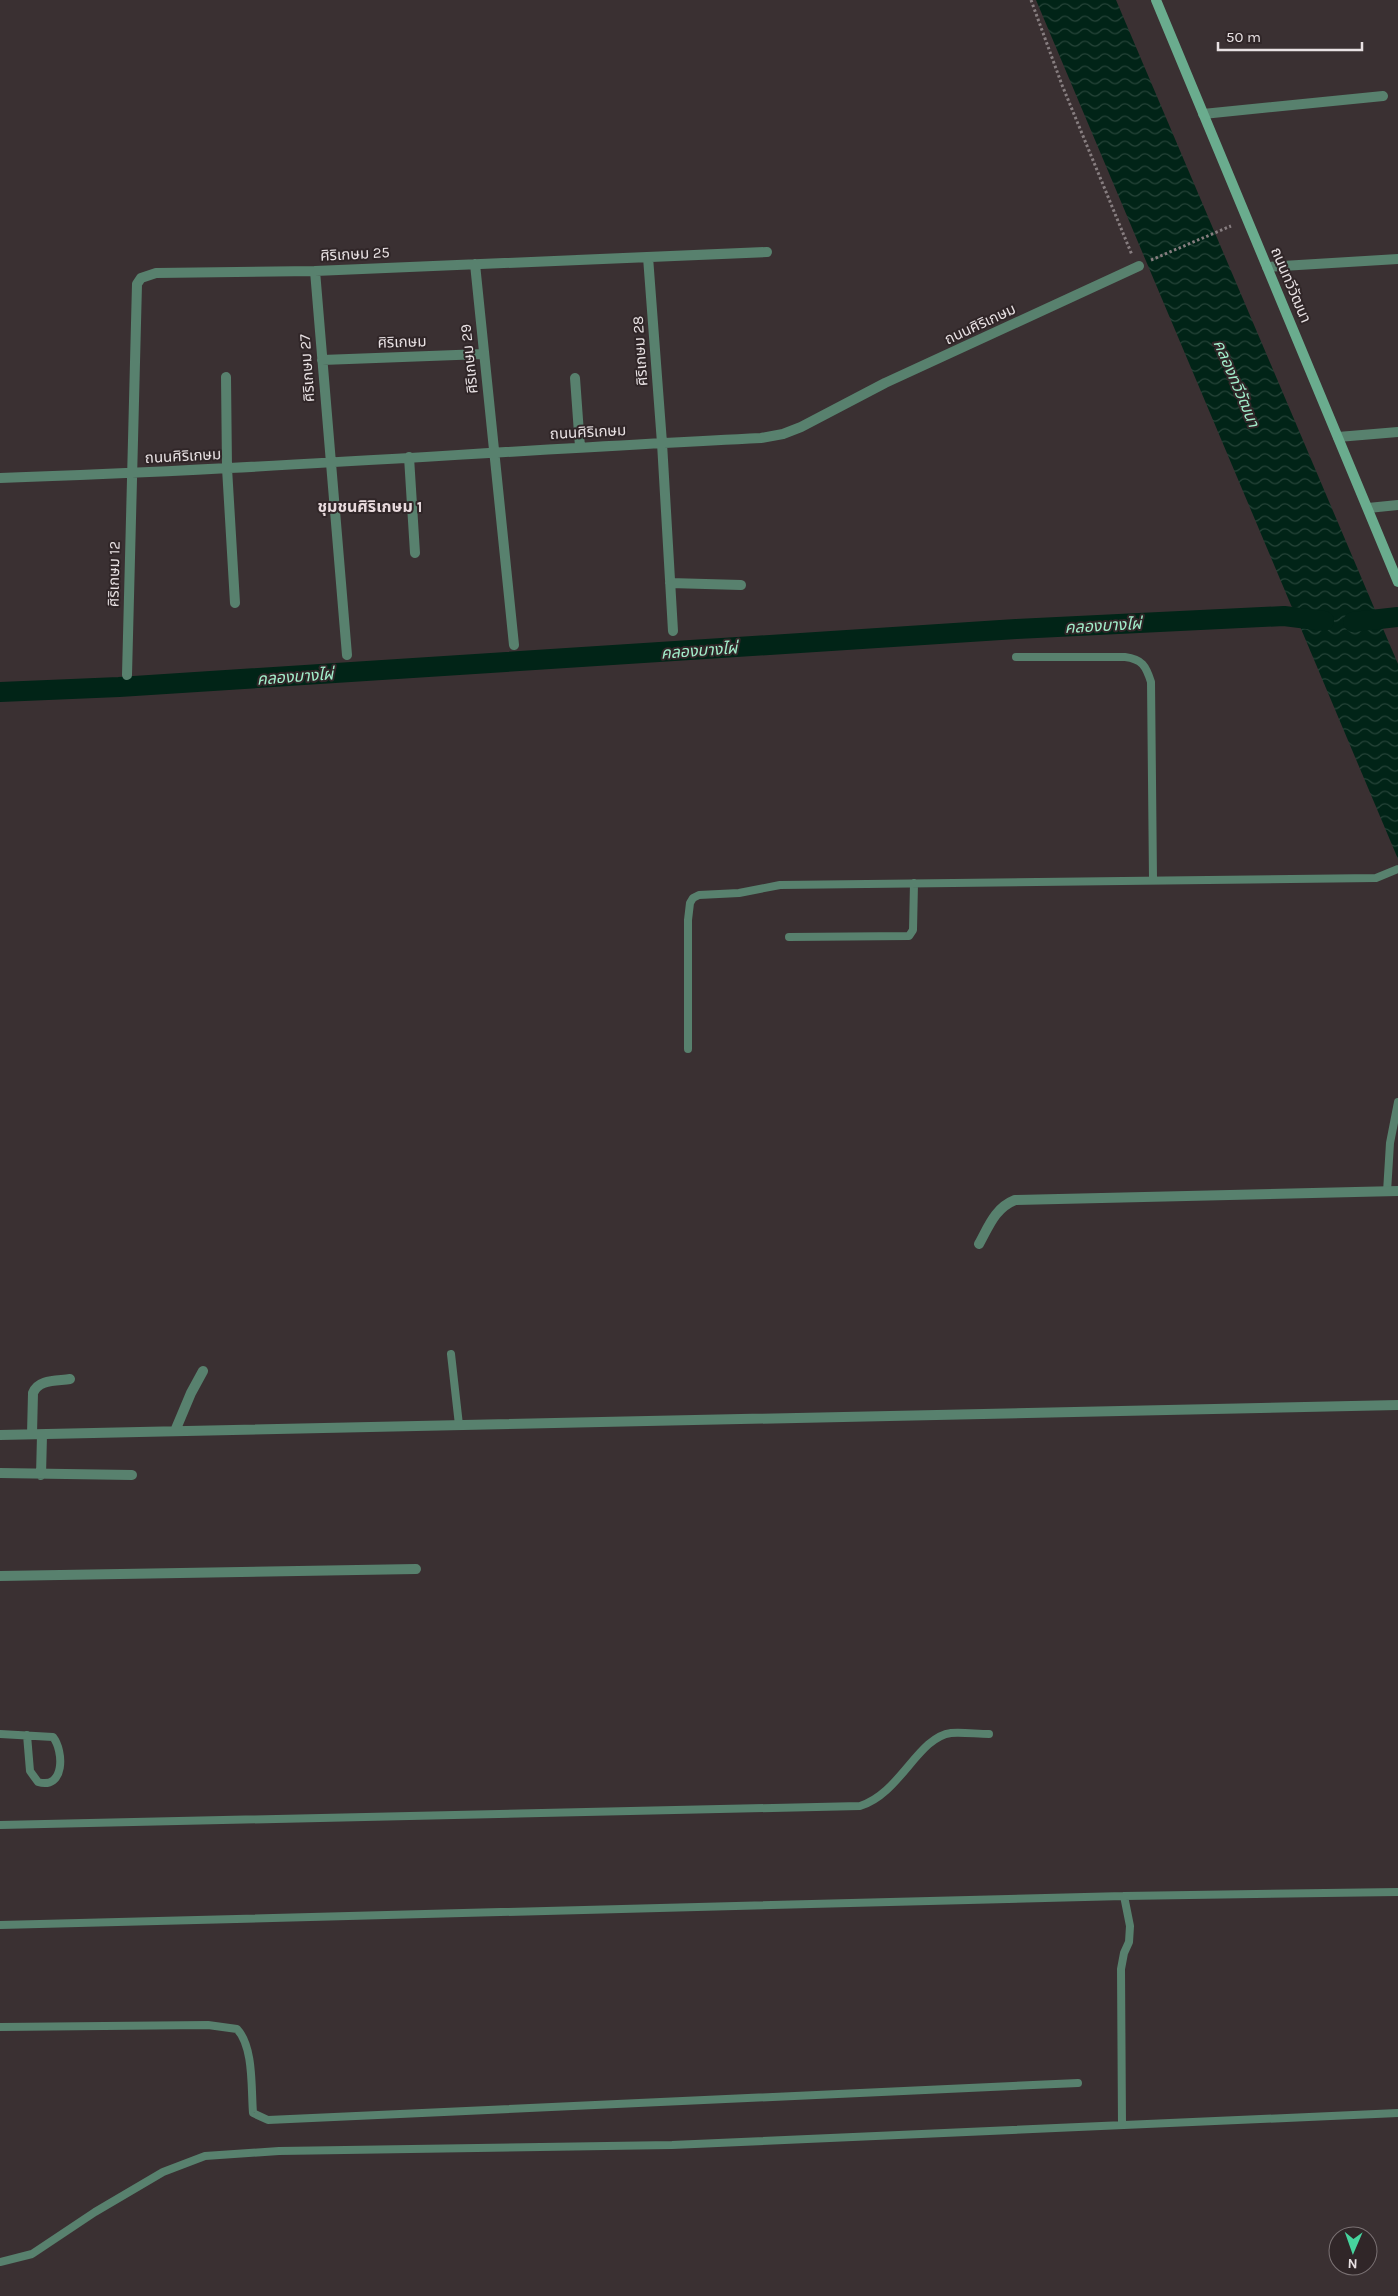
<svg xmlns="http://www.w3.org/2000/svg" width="1398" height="2296" font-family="Karla,'Noto Sans Thai',sans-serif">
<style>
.water{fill:url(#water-waves)}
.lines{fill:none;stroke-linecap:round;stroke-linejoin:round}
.canal{stroke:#012417;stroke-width:20}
.path{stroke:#877e80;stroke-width:3;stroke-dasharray:2.5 2.5;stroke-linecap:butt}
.service{stroke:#58816e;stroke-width:8}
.minor{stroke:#58816e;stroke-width:10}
.secondary{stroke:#6aac8e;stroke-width:10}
.labels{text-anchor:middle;stroke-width:4;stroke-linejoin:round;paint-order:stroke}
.street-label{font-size:15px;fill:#e8e1e3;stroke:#302628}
.water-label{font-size:16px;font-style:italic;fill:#a2eecb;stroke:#302628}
.neighbourhood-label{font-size:16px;font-weight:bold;fill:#e8dadd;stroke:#302628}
</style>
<defs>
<pattern id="water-waves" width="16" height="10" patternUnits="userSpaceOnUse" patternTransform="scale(1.25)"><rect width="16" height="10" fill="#012417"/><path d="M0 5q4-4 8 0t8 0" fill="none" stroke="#264439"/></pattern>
</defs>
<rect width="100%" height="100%" fill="#3a3032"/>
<!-- water -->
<path class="water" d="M 1036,0 L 1116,0 L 1398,664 L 1398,859 Z"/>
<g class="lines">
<!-- canal -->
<path class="canal" d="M 1353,622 L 1398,617
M 0,692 L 119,687 L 1016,629 L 1284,616 L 1324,621"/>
<!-- path -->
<path class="path" d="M 1031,0 L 1062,85 L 1132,255
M 1151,260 L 1231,226"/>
<!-- service -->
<path class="service" d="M 1016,657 L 1125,657 C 1142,659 1146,666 1151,682 L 1153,879
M 789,937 L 909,936 L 913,930 L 914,883
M 688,1049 L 688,920 L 690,903 L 693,898 L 699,895 L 739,893 L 780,885 L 1376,878 L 1398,869
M 1387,1192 L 1390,1143 L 1398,1102
M 451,1354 L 459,1425
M 0,1734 L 53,1737 C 64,1751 65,1790 38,1782 L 30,1771 L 27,1735
M 0,1825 L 860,1806 C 900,1794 918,1737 951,1733 C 963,1732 977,1734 989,1734
M 0,1925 L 1124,1896 L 1398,1892
M 0,2027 L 208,2025 L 237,2029 C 254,2047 251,2089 253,2113 L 268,2120 L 1078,2083
M 1122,2125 L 1121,1969 L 1124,1953 L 1129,1942 L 1130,1926 L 1124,1896
M 0,2262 L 32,2254 L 95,2212 L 163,2172 L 205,2156 L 279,2151 L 672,2145 L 1398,2113"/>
<!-- minor -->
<path class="minor" d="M 1203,114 L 1383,96
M 648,257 L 662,443 L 673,631
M 475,264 L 514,645
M 1267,267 L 1398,259
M 315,271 L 347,655
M 322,360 L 483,354
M 226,377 L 227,468 L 235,603
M 575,378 L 580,447
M 1338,437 L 1398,432
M 409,457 L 415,553
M 0,478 C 254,470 508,450 761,438 L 783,434 L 801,427 L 885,383 L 1139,266
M 1368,508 L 1398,505
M 670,583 L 741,585
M 127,675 L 137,284 L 141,278 L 156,273 L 315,271 L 767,252
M 979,1244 C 989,1226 995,1208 1015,1200 L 1398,1191
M 175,1431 L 191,1393 L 203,1371
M 32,1434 L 33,1393 C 38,1379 57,1381 70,1379
M 0,1435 L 1398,1405
M 0,1473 L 132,1475
M 41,1475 L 42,1435
M 0,1576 L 416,1569"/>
<!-- secondary -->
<path class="secondary" d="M 1156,0 L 1398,582"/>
</g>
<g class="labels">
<!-- street labels -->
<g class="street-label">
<text transform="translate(355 254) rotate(-3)" y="5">ศิริเกษม 25</text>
<text transform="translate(1291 285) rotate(67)" y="5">ถนนทวีวัฒนา</text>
<text transform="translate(980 324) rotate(-25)" y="5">ถนนศิริเกษม</text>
<text transform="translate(402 342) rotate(-2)" y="5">ศิริเกษม</text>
<text transform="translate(640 351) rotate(-94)" y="5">ศิริเกษม 28</text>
<text transform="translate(469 359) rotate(-96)" y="5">ศิริเกษม 29</text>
<text transform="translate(307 368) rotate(-94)" y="5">ศิริเกษม 27</text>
<text transform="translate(588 432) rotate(-3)" y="5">ถนนศิริเกษม</text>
<text transform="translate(183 456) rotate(-3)" y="5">ถนนศิริเกษม</text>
<text transform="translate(114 574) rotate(-89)" y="5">ศิริเกษม 12</text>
</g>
<!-- water labels -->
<g class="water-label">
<text transform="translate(1237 383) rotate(67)" y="6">คลองทวีวัฒนา</text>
<text transform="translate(1103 625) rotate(-3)" y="6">คลองบางไผ่</text>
<text transform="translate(699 650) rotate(-4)" y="6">คลองบางไผ่</text>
<text transform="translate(295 676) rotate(-4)" y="6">คลองบางไผ่</text>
</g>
<!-- neighbourhood labels -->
<g class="neighbourhood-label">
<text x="370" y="512">ชุมชนศิริเกษม 1</text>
</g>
</g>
<!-- north arrow -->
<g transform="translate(1353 2251) rotate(182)"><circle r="24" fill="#302628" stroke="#7a7173"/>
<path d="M0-4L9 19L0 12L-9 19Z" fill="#46d49e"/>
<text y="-8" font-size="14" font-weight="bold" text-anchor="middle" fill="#e8e1e3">N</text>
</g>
<!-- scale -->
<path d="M1218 42v8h144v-8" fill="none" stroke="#e8e1e3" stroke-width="2.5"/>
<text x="1226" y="42" font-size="15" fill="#e8e1e3" stroke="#302628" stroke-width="4" paint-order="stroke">50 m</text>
</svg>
